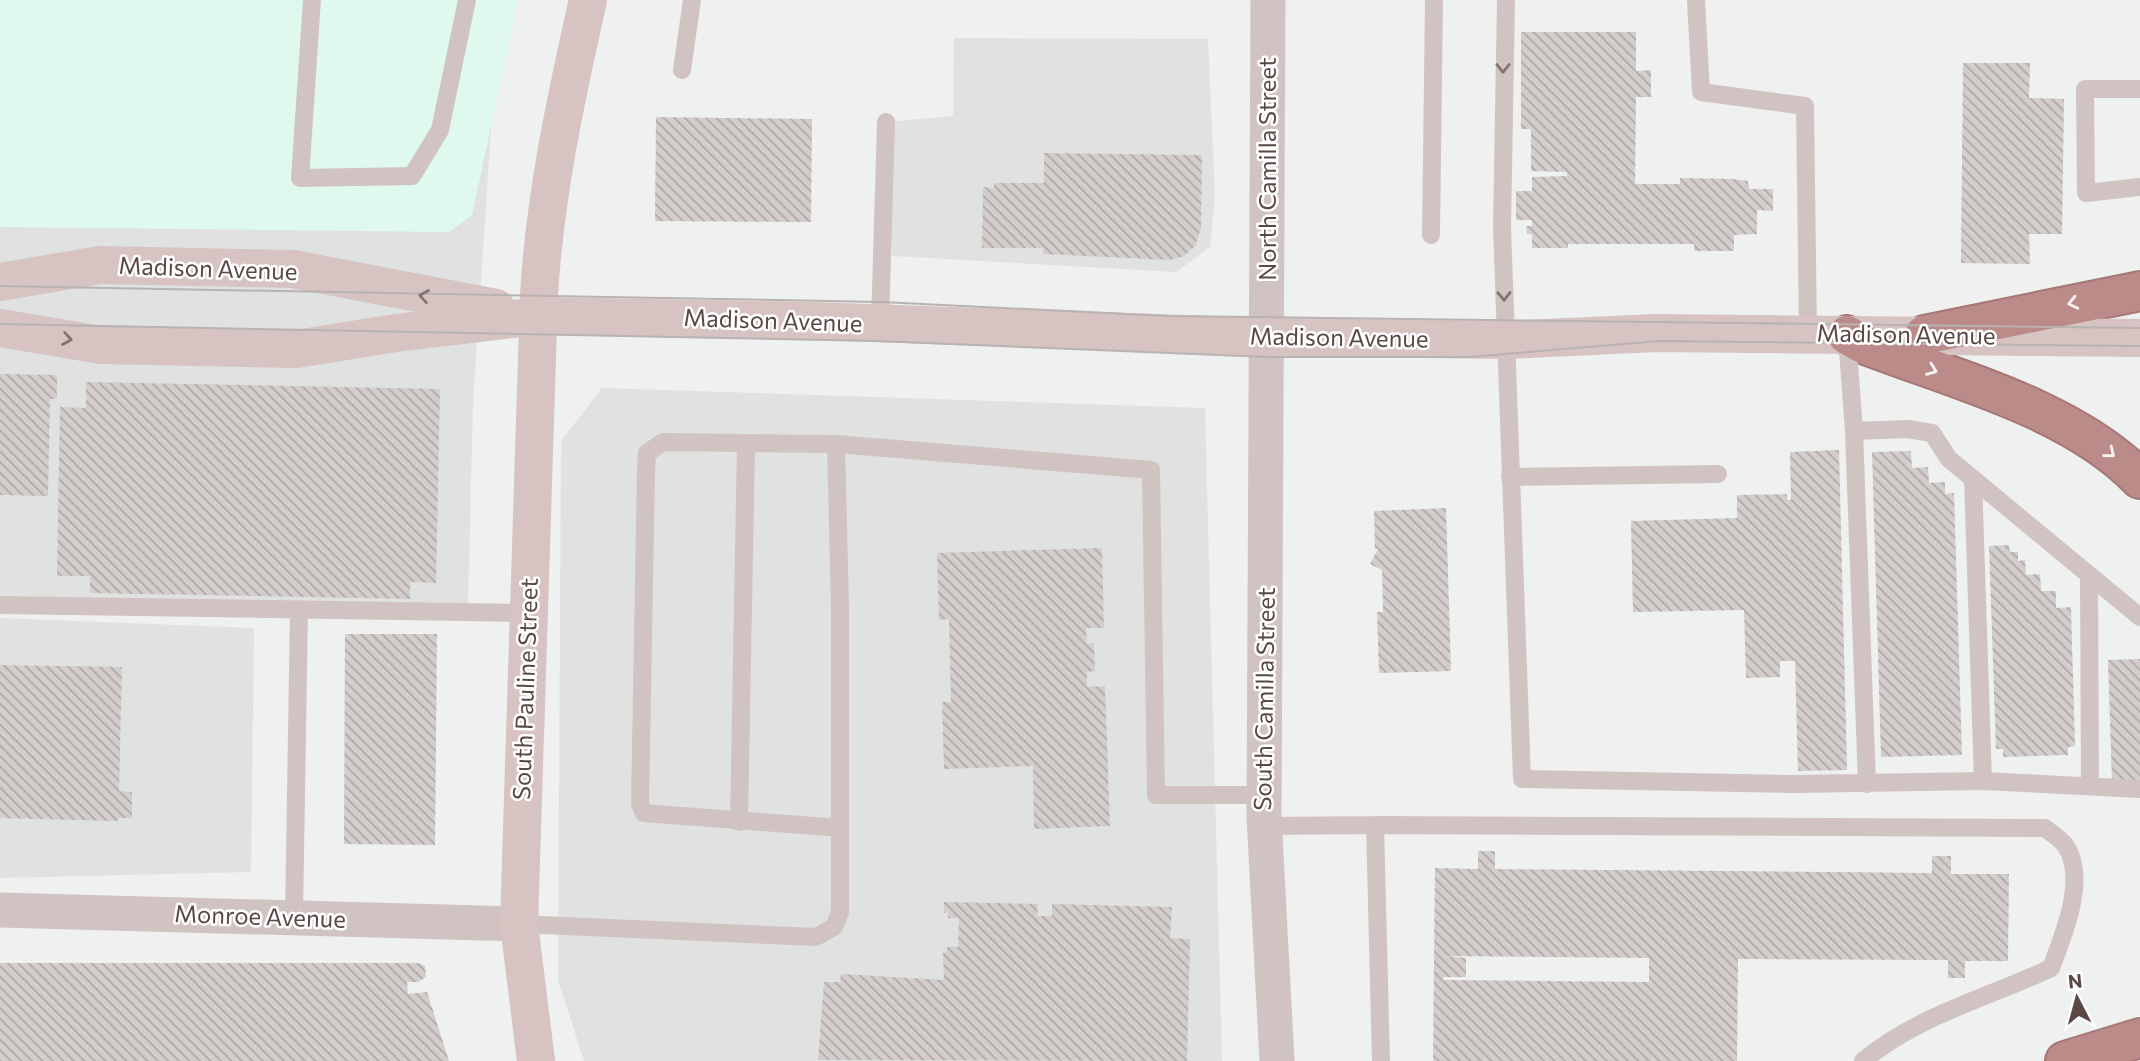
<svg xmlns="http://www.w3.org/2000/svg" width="2140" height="1061" font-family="Commissioner,sans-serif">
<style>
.education{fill:#dfe2e0}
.medical{fill:#e0f9ef}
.building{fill:url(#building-back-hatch);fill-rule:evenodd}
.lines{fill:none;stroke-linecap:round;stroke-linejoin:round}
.highway-casing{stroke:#a67774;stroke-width:42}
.lane{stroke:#d2c3c3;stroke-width:18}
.street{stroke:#d2c3c3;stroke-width:35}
.secondary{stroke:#d6c3c2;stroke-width:38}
.highway{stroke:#ba8b89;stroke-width:38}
.tram{stroke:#b8b2b1;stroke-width:2}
.oneway{stroke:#847372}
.oneway2{stroke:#857372}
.oneway3{stroke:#f8f3f3}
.labels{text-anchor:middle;stroke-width:5;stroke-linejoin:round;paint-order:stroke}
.street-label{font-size:24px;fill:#5a4847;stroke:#fff}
</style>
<defs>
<pattern id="building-back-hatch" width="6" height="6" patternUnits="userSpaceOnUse" patternTransform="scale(1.75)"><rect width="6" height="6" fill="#d3cdcb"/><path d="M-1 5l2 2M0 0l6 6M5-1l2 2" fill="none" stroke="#aea8a7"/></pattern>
</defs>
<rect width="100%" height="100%" fill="#eef1f0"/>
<!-- education -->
<path class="education" d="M 0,0 L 510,0 L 491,128 L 473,404 L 468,605 L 0,599 Z
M 954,38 L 1208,39 L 1215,197 L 1210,247 L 1176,272 L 892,256 L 886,122 L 953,116 Z
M 602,388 L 1205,408 L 1222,1061 L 584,1061 L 558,980 L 561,441 Z
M 0,618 L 254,628 L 251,872 L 0,878 Z"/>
<!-- medical -->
<path class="medical" d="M 0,0 L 518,0 L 472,215 L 449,232 L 0,227 Z"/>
<!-- building -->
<path class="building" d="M 1521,32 L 1636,32 L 1636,71 L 1651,70 L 1651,97 L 1636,97 L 1635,184 L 1680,184 L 1680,178 L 1733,179 L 1748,181 L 1749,189 L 1773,189 L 1773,211 L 1757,210 L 1757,234 L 1734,235 L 1734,251 L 1694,251 L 1694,244 L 1568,244 L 1568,248 L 1532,248 L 1532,234 L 1527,234 L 1526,226 L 1532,226 L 1532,220 L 1516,220 L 1516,191 L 1532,191 L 1532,177 L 1567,176 L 1567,172 L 1531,171 L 1531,129 L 1521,129 Z
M 1963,63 L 2030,63 L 2029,98 L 2064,99 L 2062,234 L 2029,234 L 2030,264 L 1961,263 Z
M 656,117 L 812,119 L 811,222 L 655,221 Z
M 1044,153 L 1202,155 L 1201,228 L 1195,246 L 1184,256 L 1170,260 L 1043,254 L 1043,248 L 982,248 L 983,187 L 994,188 L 994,183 L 1044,183 Z
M 0,374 L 57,375 L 57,399 L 50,399 L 48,496 L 0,495 Z
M 86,382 L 440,389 L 436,583 L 410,582 L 410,599 L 90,593 L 90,576 L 57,576 L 60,407 L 86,408 Z
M 1839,450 L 1847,770 L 1798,771 L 1795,661 L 1780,661 L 1780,677 L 1746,678 L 1744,610 L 1633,612 L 1631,521 L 1737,518 L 1737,495 L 1787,494 L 1787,500 L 1791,500 L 1790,452 Z
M 1911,451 L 1912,468 L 1928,467 L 1929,483 L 1945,482 L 1945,494 L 1954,493 L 1962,755 L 1881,757 L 1872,452 Z
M 1446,508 L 1451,671 L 1379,673 L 1377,612 L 1383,612 L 1382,570 L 1370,564 L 1378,549 L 1375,549 L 1374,511 Z
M 2009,545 L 2010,552 L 2018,552 L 2018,561 L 2025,560 L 2026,575 L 2040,574 L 2041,591 L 2056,591 L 2056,608 L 2071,607 L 2075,746 L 2068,747 L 2068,755 L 2003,757 L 2003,749 L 1996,749 L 1989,546 Z
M 1102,548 L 1104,628 L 1086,628 L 1087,643 L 1094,643 L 1095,671 L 1087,672 L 1087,687 L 1105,686 L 1110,826 L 1034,829 L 1033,766 L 944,769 L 942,702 L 951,702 L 949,619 L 939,620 L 937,553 Z
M 345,634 L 437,634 L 435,845 L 344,844 Z
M 2140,659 L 2140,782 L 2112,783 L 2108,660 Z
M 0,665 L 122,667 L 119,791 L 132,792 L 132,818 L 118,818 L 118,821 L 0,818 Z
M 1478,851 L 1495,851 L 1495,869 L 1932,873 L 1932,856 L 1951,856 L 1951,874 L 2009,874 L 2008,961 L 1965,961 L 1965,978 L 1948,978 L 1948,960 L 1738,959 L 1737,1061 L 1433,1061 L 1435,868 L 1478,869 ZM 1444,956 L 1649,958 L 1649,982 L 1443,980 L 1444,977 L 1466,977 L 1466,958 Z
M 944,902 L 1038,904 L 1037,916 L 1052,916 L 1052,904 L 1172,907 L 1170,938 L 1190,939 L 1187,1061 L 818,1060 L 824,982 L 840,982 L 841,974 L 944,980 L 943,953 L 947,952 L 947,947 L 958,947 L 959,918 L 948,918 L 948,912 L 944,913 Z
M 0,963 L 418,963 L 425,966 L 426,977 L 418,982 L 407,982 L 408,994 L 427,992 L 449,1061 L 0,1061 Z"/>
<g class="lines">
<!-- highway casing -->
<g class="highway-casing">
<path id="highway" d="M 1847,335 L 1863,344 C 1953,379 2071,408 2140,479
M 1924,335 L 2140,291
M 2065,1061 L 2140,1038"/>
</g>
<!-- lane -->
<path class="lane" d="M 312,0 L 300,178 L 412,176 L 440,130 L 467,0
M 1506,0 L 1502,228 L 1522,779 L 1796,784 L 1983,781 L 2140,789
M 1696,0 L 1701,92 L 1805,106 L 1808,334
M 682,70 L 692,0
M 2140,89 L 2085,89 L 2086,193 L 2140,187
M 1431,235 L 1434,0
M 880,324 L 886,122
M 1847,337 L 1854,431 L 1867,784
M 1854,431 L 1908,429 L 1932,433 L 1949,459 L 2140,617
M 836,444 L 1151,470 L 1156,795 L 1264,795
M 1510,477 L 1718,474
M 1973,479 L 1983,781
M 2089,575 L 2090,785
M 0,605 L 529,613
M 739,822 L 746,443
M 1264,826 L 1375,825
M 294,918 L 299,609
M 519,924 L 816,937 L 834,927 L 840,912 L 840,607 L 836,444 L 663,442 L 647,453 L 646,470 L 640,804 L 644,813 L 840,828
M 1381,1061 L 1375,825 L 2045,828 C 2051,833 2061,839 2066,846 C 2087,880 2064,933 2051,968 C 1988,998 1918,1015 1863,1061"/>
<!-- street -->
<path class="street" d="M 1268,0 L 1264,817 L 1277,1061
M 0,910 L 519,924"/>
<!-- secondary -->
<path class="secondary" d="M 0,282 L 100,265 L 293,269 L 496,308
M 0,328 L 101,345 L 296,349 L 396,333 L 539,316 L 815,321 L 1268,337 L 1505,340 L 1655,333 L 2140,338
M 536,1061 L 519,924 L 539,295 C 545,194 566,98 588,0"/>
<!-- highway -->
<use href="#highway" class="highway"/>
<!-- tram -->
<path class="tram" d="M 0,286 L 882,302 L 1168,316 L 2140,328
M 0,324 L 878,341 L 1268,357 L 1469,357 L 1659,341 L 2140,346"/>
</g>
<!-- one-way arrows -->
<defs><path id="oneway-chevron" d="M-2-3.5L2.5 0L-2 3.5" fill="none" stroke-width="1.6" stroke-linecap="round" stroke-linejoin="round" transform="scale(1.75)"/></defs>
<g class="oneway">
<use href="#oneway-chevron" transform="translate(1503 68) rotate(90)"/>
<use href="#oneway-chevron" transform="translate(1504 296) rotate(89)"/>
</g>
<g class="oneway2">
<use href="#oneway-chevron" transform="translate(424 296) rotate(-170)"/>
<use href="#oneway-chevron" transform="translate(67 339) rotate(10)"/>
</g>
<g class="oneway3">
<use href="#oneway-chevron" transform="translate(2073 303) rotate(167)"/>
<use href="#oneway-chevron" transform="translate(1932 370) rotate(21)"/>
<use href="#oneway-chevron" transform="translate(2110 453) rotate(39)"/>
</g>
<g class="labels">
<!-- street labels -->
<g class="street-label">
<text transform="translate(1268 169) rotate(-90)" y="8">North Camilla Street</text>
<text transform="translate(208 269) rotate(2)" y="8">Madison Avenue</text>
<text transform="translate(773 321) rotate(2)" y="8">Madison Avenue</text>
<text transform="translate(1906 335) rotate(1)" y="8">Madison Avenue</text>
<text transform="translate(1339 338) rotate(1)" y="8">Madison Avenue</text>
<text transform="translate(526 689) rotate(-88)" y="8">South Pauline Street</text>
<text transform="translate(1265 699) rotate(-89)" y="8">South Camilla Street</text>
<text transform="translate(260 917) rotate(2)" y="8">Monroe Avenue</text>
</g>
</g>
<!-- north arrow -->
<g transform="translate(2077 998) rotate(354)" stroke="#ffffff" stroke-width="5" paint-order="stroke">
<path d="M0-5L12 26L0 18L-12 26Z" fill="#5a4847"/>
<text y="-10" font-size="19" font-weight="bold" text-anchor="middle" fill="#5a4847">N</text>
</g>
</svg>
